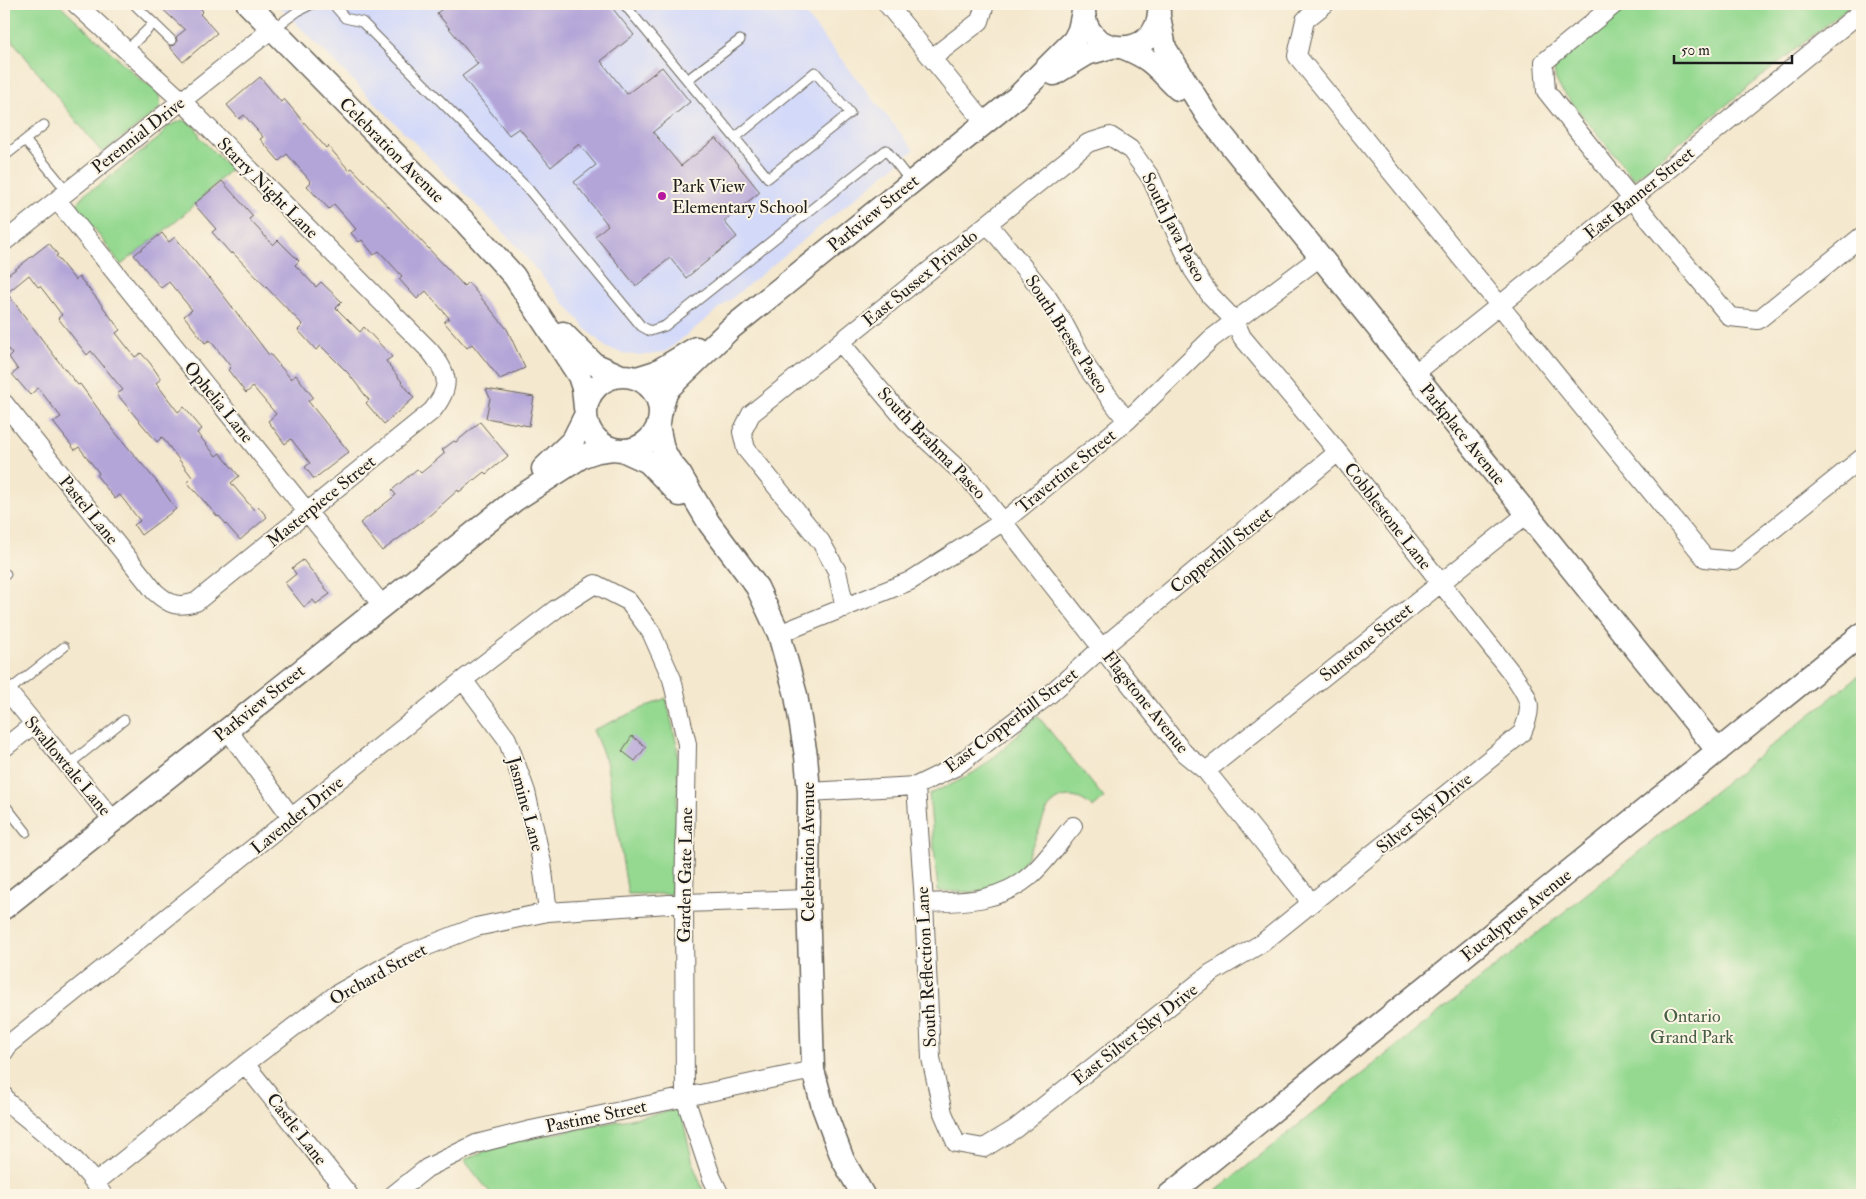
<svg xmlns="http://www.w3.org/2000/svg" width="1866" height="1199" font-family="'IM FELL Double Pica',serif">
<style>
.built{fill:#d3d9f9}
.green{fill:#95d991;stroke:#587a56}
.building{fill:#b4a5d8}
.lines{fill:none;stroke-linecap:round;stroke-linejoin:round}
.service-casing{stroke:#68635a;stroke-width:11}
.minor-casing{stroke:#68635a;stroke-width:20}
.tertiary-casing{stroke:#68635a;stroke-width:25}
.service{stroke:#fff;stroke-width:9}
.minor{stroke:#fff;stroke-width:18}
.tertiary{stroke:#fff;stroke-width:22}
.poi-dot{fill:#b5179e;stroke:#fcf5e5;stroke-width:2}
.labels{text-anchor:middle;stroke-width:4;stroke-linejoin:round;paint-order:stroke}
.street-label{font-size:18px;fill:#1c1c1c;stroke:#fcf5e5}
.poi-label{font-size:18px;fill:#1c1c1c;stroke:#fcf5e5;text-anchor:start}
.park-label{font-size:18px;fill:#465e45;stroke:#fcf5e5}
</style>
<rect width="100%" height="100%" fill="#fcf5e5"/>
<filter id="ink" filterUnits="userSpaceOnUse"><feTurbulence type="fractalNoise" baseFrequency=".02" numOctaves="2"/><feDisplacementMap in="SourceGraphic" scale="10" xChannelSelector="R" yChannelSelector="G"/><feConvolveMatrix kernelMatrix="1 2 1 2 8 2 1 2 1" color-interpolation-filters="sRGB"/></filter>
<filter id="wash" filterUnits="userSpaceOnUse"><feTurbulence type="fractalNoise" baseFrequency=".0096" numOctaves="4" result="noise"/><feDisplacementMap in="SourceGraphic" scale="20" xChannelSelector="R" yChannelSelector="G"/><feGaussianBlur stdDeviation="1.12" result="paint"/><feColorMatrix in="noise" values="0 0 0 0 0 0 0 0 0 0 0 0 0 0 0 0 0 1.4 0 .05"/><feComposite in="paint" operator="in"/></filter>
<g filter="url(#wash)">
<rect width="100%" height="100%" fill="#f4e8ce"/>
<!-- built -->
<path class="built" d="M 277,4 L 797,4 L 914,150 L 667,351 L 650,355 L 630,355 L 607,348 L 586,329 L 514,243 Z"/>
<!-- green -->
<path class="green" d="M 4,4 L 59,4 L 142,81 C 155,88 162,93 160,109 L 102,153 L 4,30 Z
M 1628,4 L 1852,4 L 1634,179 L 1560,88 L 1556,80 L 1554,71 L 1562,56 Z
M 183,120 C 192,124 198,128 200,138 L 231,169 L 179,219 L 121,265 L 94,228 L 87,224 L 77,214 L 76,206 L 85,193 L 98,186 L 159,138 L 168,126 Z
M 1862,673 L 1862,1195 L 1211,1195 Z
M 666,698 L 677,745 L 678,785 L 671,894 L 628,894 L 606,761 L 593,730 Z
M 1037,715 L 1104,798 L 1093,808 C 1079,794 1060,792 1047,810 C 1044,815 1042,822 1040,828 C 1031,849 1019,880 995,888 C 978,895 956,891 938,891 L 929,794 C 941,789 953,784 964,778 C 993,763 1015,737 1037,715 Z
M 680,1109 L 694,1167 L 705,1195 L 492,1195 L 464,1160 L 502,1144 Z"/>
<g id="blocks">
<!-- building -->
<path class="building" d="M 157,4 L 196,4 L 203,11 L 200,14 L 217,33 L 183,62 L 169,46 L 175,45 L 177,41 L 176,37 L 185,30 Z
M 448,4 L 609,4 L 634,35 L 601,61 L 627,94 L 662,67 L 690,102 L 653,132 L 681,166 L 716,138 L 760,192 L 724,221 L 737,237 L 686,278 L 670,258 L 636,286 L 595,236 L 608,225 L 574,182 L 596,165 L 579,144 L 551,167 L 519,128 L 509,135 L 462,76 L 478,64 L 437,13 Z
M 260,77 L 281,102 L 284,99 L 326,148 L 328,146 L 349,170 L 352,168 L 464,286 L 468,282 L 507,329 L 525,368 L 500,379 L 472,344 L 467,348 L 444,322 L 449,318 L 426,291 L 417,299 L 399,279 L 402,276 L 379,251 L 374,255 L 362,240 L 359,242 L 351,233 L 356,229 L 334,204 L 329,209 L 316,195 L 315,195 L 307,186 L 311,182 L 287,154 L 279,161 L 260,139 L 263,137 L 244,115 L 239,119 L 227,105 Z
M 222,181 L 253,216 L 249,219 L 273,245 L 278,240 L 299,261 L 295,265 L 316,287 L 321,282 L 342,302 L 336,308 L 360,332 L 364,327 L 392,357 L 386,361 L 414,398 L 384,424 L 366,403 L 369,400 L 348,373 L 321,346 L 316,350 L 298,330 L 303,325 L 232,252 L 231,254 L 212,232 L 216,229 L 194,204 Z
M 162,233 L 169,242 L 175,237 L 209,279 L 210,278 L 269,355 L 270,354 L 291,379 L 296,375 L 313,397 L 308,401 L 349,452 L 314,479 L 305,467 L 310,463 L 291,439 L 285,444 L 268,421 L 276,414 L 253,387 L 246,393 L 228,370 L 231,367 L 210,340 L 205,343 L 184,316 L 192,310 L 169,282 L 161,288 L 134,255 Z
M 49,243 L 58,255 L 56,256 L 75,280 L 79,277 L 98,300 L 120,330 L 116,333 L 135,357 L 141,353 L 150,363 L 161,379 L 156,383 L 178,412 L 184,407 L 202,429 L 197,433 L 216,456 L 220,453 L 239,476 L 231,483 L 254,510 L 258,506 L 267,517 L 240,540 L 219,516 L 218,517 L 187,482 L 192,477 L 162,437 L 157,442 L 135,416 L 117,394 L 123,390 L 91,351 L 87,355 L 58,318 L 62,315 L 40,286 L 38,287 L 29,275 L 7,293 L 59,362 L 78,385 L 80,384 L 115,432 L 157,482 L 176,509 L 141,535 L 134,525 L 140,521 L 120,495 L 115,499 L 97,476 L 99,473 L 79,447 L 75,450 L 53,422 L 61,417 L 38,388 L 30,395 L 12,374 L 18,370 L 9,357 L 12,354 L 4,344 L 4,278 Z
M 486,389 L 534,397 L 529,426 L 486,418 L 490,398 Z
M 480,422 L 508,456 L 486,474 L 484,472 L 459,492 L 458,490 L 430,515 L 382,551 L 360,523 L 396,495 L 392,490 L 417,469 L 421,473 L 445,453 L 442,450 L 454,441 L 456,442 Z
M 303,560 L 330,594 L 316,604 L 313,600 L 304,607 L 285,583 L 296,574 L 292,568 Z
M 632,736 L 646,747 L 635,761 L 622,751 Z"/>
</g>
</g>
<g filter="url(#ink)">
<use href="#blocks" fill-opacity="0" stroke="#68635a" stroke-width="1"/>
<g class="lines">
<!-- service casing -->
<g class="service-casing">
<path id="service" d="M 333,4 L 345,18 L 362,22 L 529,190 L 641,326 L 650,331 L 665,326 L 886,150 L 911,182
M 624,4 L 768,178 L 850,113 L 815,72 L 735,138
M 135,5 L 171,40
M 273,29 L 298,11 L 312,4
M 127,50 L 154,23
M 687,80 L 740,40
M 25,140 L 67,191
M 6,155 L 44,125
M 4,576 L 6,574
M 7,692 L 64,647
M 68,765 L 124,720
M 4,804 L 26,832"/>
</g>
<!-- minor casing -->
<g class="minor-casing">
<path id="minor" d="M 887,4 L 985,123
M 1325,4 L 1305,20 L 1297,56 L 1705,558 L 1734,561 L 1862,458
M 1615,4 L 1544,62 L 1546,91 L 1632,199 L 1730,317 L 1758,320 L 1862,236
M 932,58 L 980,21 L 985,4
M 57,200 L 382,605
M 988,224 L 1046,295 L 1063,322 L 1088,369 L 1127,421
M 4,242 L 272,29
M 840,342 L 907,422 L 971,481 L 1184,753 L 1206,771 L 1304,893 L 1310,904
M 1414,374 L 1632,199 L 1862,11
M 4,403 L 155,592 C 170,605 177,608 196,602 L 432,411 C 452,386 449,375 430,351 L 182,101 L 76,4
M 845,608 L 837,571 L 821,542 L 746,449 L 742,432 L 751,414 L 1088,143 L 1110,136 L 1130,149 L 1151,178 L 1193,270 L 1210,295 L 1235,321 L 1242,337 L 1338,452 L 1514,676 C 1530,699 1534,706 1522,733 L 1262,943 L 1211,973 L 1015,1129 L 984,1148 L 956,1143 L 943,1113 L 931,1058 L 924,903 L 916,786
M 779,634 L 910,581 L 1004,521 L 1127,421 L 1211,339 L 1320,257
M 463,680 L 507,739 L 526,792 L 542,863 L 548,912
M 4,687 L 113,820
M 227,729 L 292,818
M 4,748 L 34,724
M 1206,771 L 1527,514
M 809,792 L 916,786 L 955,767 L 1050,694 L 1103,647 L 1338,452
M 924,903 C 962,902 1003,902 1033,873 C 1048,859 1060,841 1073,826
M 4,1052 L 9,1044 L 463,680 L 556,609 L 595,584 L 628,601 L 651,632 L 672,679 L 687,744 L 684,903 L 685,1098 L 711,1176 L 720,1195
M 245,1064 L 349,1195
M 4,1096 L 6,1101 C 38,1128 81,1159 103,1195
M 95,1183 L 245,1064 L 337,994 L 407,954 L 476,927 L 548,912 L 684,903 L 808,899
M 393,1195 L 427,1168 L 476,1144 L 531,1130 L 813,1070"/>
</g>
<!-- tertiary casing -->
<g class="tertiary-casing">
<path id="tertiary" d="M 248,4 L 423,182 L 465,222 L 514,276 L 579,376 L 583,388 L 585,408
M 1084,9 C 1083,58 1157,61 1159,12
M 1159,16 L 1165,48 L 1208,117 L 1718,751
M 1124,48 C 1154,60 1156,68 1178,89
M 1054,74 L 1087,54 L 1112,47
M 563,333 L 594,364 L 619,375
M586 413a37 37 0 1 1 74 0a37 37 0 1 1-74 0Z
M 637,378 L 656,372 L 696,348
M 660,415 L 665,395 L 670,387 L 730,329 L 1017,97 L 1074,40 L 1079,30 L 1083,12
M 658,425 L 663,449 L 670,462 L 680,474 L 709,523 L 757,587 L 779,634 L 796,695 L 806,756 L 809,792 L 808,899 L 813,1070 L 823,1107 L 843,1160 L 863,1195
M 622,450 L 648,462 L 680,495
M 543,469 L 573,440 L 585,416
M 4,908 L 515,500 L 583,456 L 598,451 L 613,449
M 1169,1195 L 1862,634"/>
</g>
<!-- service -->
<use href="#service" class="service"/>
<!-- minor -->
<use href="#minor" class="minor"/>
<!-- tertiary -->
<use href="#tertiary" class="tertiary"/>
</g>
</g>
<!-- markers -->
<circle class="poi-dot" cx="662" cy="196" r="5"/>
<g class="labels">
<!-- street labels -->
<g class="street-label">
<text transform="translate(138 135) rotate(-38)" y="6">Perennial Drive</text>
<text transform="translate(392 150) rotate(45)" y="6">Celebration Avenue</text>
<text transform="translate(268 188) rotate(45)" y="6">Starry Night Lane</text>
<text transform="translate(1639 193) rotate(-39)" y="6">East Banner Street</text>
<text transform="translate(873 213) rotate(-39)" y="6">Parkview Street</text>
<text transform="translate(1174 227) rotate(63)" y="6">South Java Paseo</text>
<text transform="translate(920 278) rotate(-39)" y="6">East Sussex Privado</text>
<text transform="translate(1067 334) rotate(57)" y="6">South Bresse Paseo</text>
<text transform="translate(219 402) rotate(51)" y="6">Ophelia Lane</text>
<text transform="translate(1463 434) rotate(51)" y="6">Parkplace Avenue</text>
<text transform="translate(932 443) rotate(46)" y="6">South Brahma Paseo</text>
<text transform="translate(1066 471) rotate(-39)" y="6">Travertine Street</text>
<text transform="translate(321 501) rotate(-39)" y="6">Masterpiece Street</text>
<text transform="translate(89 510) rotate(51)" y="6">Pastel Lane</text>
<text transform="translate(1388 516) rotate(52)" y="6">Cobblestone Lane</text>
<text transform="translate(1221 550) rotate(-39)" y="6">Copperhill Street</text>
<text transform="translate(1366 642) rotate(-39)" y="6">Sunstone Street</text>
<text transform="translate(1146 702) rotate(51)" y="6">Flagstone Avenue</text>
<text transform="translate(259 703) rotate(-39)" y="6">Parkview Street</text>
<text transform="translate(1011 720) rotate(-37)" y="6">East Copperhill Street</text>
<text transform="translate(68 766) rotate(50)" y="6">Swallowtale Lane</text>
<text transform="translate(526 804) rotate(75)" y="6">Jasmine Lane</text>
<text transform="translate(1424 813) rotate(-39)" y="6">Silver Sky Drive</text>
<text transform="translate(297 815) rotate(-39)" y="6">Lavender Drive</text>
<text transform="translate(808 852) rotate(-90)" y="6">Celebration Avenue</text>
<text transform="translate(685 875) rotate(-89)" y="6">Garden Gate Lane</text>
<text transform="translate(1516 915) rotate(-39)" y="6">Eucalyptus Avenue</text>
<text transform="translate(926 967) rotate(-93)" y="6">South Reflection Lane</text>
<text transform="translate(378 974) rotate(-29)" y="6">Orchard Street</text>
<text transform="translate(1135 1034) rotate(-38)" y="6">East Silver Sky Drive</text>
<text transform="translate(596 1116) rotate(-12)" y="6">Pastime Street</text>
<text transform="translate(297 1129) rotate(52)" y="6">Castle Lane</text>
</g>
<!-- poi labels -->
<g class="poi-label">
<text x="672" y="192">Park View<tspan x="672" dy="21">Elementary School</tspan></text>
</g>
<!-- park labels -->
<g class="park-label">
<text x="1692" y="1022">Ontario<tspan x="1692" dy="21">Grand Park</tspan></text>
</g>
</g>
<!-- margin -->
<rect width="1866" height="1199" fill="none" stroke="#fcf5e5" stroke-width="20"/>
<!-- scale -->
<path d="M1674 55v8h118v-8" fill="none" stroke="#1c1c1c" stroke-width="2.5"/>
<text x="1681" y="55" font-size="15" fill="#1c1c1c" stroke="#fcf5e5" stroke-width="4" paint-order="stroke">50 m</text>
</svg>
